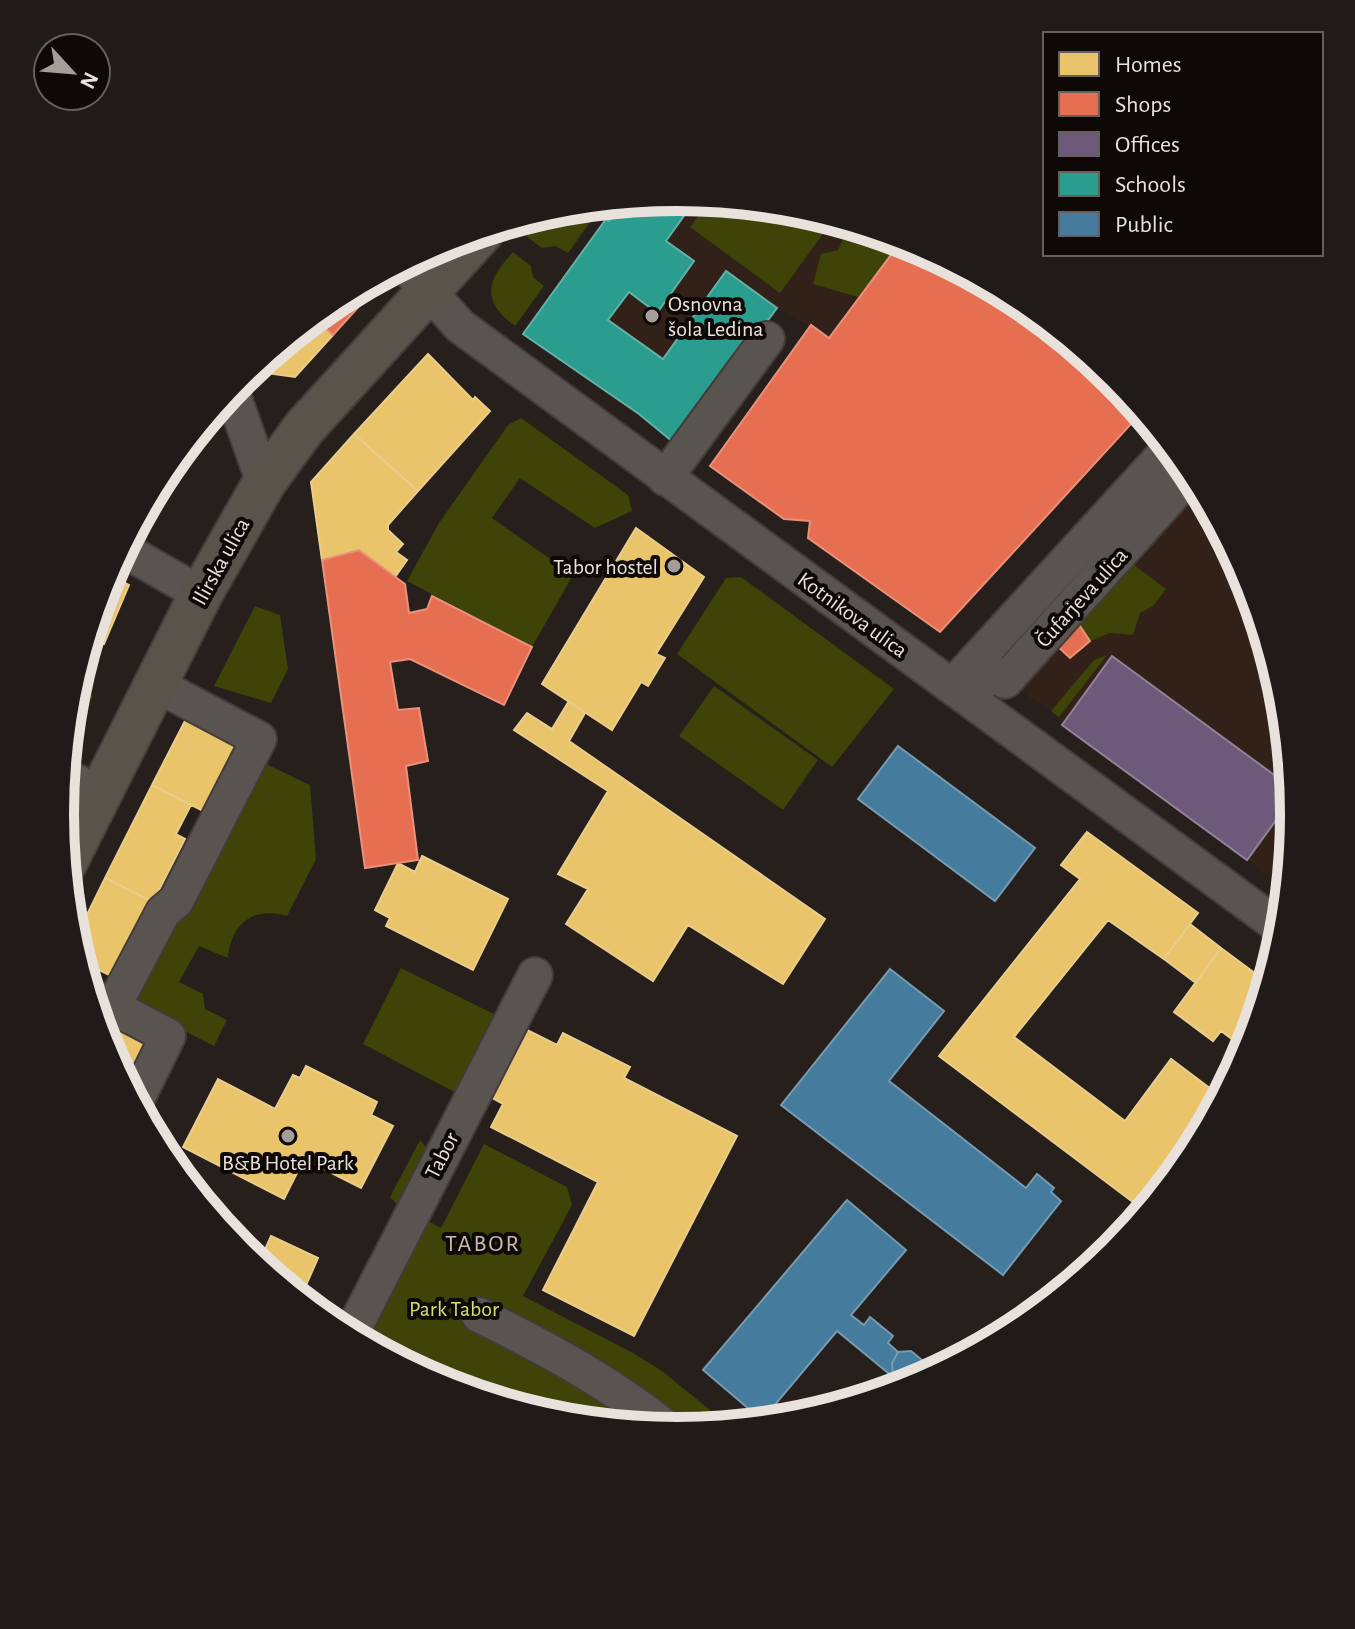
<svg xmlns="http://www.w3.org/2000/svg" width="1355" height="1629" font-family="'Alegreya Sans',sans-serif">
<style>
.built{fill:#312118}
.green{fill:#3e4307}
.homes{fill:#e9c46a;stroke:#e9cd8c;stroke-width:2}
.shops{fill:#e76f51;stroke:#e8917b;stroke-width:2}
.offices{fill:#6d597a;stroke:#928297;stroke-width:2}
.schools{fill:#2a9d8f;stroke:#63b1a6;stroke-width:2}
.public{fill:#457b9d;stroke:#769ab0;stroke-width:2}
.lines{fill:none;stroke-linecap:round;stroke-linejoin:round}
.minor-casing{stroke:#423c3a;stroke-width:38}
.major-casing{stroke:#423c3a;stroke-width:46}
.minor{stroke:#5a5450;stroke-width:34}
.major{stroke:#5a534c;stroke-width:42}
.poi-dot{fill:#a59d98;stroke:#0e0907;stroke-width:3}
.labels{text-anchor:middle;stroke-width:8;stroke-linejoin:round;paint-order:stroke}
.poi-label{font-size:22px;fill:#e9e1dc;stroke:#0e0907;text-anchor:start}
.street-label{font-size:22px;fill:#e9e1dc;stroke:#0e0907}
.park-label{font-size:22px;fill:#d0e06c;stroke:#0e0907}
.neighbourhood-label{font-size:24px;letter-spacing:2px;fill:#cbbab1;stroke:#0e0907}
.rim{fill:none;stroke:#e9e1dc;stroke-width:10}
</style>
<rect width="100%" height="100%" fill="#261f1b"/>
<!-- built -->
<path class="built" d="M 678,197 L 798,209 L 895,238 L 895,248 L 829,338 L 776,308 L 706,390 L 673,442 L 523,334 L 620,203 Z
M 1199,486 L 1248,579 L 1283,694 L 1295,815 L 1288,890 L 1062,725 L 1051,711 L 1015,688 Z"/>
<!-- green -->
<path class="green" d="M 710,200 L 798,209 L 833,220 L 780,293 L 690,227 Z
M 603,204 L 568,253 L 555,246 L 542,248 L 526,236 L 548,212 Z
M 850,225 L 902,240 L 858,297 L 813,284 L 821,254 L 838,250 Z
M 513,252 L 531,266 L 533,277 L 544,286 L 515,326 C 480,301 487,280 513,252 Z
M 521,418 L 628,495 L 632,511 L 595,528 L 520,478 L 492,518 L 573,575 L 532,647 L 407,581 L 439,523 L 508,425 Z
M 1130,562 L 1166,589 L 1153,606 L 1140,613 L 1133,635 L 1110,633 L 1090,641 L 1078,623 Z
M 741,577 L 894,689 L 832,767 L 677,654 L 726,578 Z
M 255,606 L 280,615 L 288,669 L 271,703 L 214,686 Z
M 1107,655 L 1059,717 L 1051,711 L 1094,660 Z
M 714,686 L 818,760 L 783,810 L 679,736 Z
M 74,687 L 93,696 L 67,747 L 72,694 Z
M 266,764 L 310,785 L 316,859 L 287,916 C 253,906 231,924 228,958 L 199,946 L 179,982 L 203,994 L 205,1009 L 227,1020 L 214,1046 L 123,1000 L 224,821 L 235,826 Z
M 401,968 L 502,1018 L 462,1096 L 363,1044 Z
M 420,1140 L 432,1154 L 402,1210 L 390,1197 Z
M 484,1144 L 567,1187 L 572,1205 L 523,1296 L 633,1353 L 662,1371 L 731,1427 L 677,1432 L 557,1420 L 441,1385 L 379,1352 L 386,1336 L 366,1326 L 422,1218 L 441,1228 Z"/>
<!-- homes -->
<path class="homes" d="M 314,318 L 333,335 L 295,377 L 252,371 Z
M 428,354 L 473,400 L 475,397 L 490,411 L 418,491 L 354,434 Z
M 354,434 L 418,491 L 388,525 L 388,530 L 403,544 L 396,552 L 407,560 L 395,577 L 359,550 L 322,560 L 311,482 Z
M 636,528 L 704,577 L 656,654 L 665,658 L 648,686 L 641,682 L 612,730 L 542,684 Z
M 109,575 L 129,585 L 104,644 L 100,642 L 88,664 L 82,661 Z
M 569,701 L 585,713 L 569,741 L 825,919 L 783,984 L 688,925 L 653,981 L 566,924 L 588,889 L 558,874 L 608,791 L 514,730 L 527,713 L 552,729 Z
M 188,715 L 245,744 L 205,812 L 152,785 Z
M 152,785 L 191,805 L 176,834 L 185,839 L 153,902 L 105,878 Z
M 1087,832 L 1198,913 L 1164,959 L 1108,920 L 1014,1037 L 1125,1121 L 1171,1059 L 1223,1098 L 1191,1158 L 1146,1212 L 939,1056 L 1080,879 L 1061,865 Z
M 422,856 L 508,899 L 473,970 L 386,926 L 390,918 L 375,910 L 398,863 L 415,872 Z
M 105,878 L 153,902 L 115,978 L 79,960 L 74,941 Z
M 1190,924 L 1221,948 L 1196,983 L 1164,959 Z
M 1221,948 L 1268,983 L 1248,1051 L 1221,1031 L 1213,1041 L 1174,1012 Z
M 96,1015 L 145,1042 L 124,1082 L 107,1050 Z
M 521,1027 L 557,1045 L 563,1033 L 630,1067 L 624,1078 L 737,1136 L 634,1336 L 543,1290 L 598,1182 L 491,1127 L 503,1104 L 487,1095 Z
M 306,1066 L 377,1102 L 371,1115 L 393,1126 L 361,1188 L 304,1159 L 284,1199 L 183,1147 L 218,1079 L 275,1109 L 293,1075 L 300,1078 Z
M 271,1236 L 318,1258 L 300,1299 L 258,1265 Z"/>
<!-- shops -->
<path class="shops" d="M 902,240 L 1021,301 L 1114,378 L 1142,412 L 940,632 L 808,538 L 810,521 L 784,519 L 710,466 L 811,325 L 829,338 Z
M 391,271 L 333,335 L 314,318 L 335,301 Z
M 359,550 L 405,584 L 409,613 L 427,609 L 432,596 L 532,647 L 504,705 L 410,659 L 390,662 L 398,710 L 419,708 L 428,761 L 406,766 L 418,860 L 365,868 L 322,560 Z
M 1078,623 L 1090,641 L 1070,658 L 1055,644 Z"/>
<!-- offices -->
<path class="offices" d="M 1112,656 L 1292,788 L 1293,797 L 1247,860 L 1062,725 Z"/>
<!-- schools -->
<path class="schools" d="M 665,198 L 686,213 L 666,241 L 694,261 L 657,313 L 629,292 L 608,320 L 663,359 L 726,271 L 777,308 L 760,331 L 753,326 L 673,442 L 639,414 L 523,334 L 606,219 L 609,221 L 623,202 Z"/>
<!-- public -->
<path class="public" d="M 898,746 L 1035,848 L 995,901 L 858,799 Z
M 890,969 L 944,1011 L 889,1081 L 1026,1188 L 1037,1174 L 1054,1188 L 1051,1192 L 1061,1201 L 1003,1275 L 781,1105 Z
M 847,1200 L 906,1250 L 851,1315 L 864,1325 L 870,1317 L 893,1336 L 888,1343 L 898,1352 L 892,1363 L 893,1377 L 837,1331 L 762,1420 L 703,1370 Z
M 911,1351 L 922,1360 L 928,1375 L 934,1374 L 913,1385 L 877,1396 L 893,1377 L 892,1363 L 898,1352 Z"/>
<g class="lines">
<!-- minor casing -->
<g class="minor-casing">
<path id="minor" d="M 404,264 L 460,326 L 1284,930
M 231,389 L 264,483
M 665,478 L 767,339
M 122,549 L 201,594
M 958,680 L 1171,447
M 969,699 L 990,671 L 1005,681 L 1192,473
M 64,775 L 101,795
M 90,995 L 168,1036 L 135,1103
M 113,1007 L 163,912 L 176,901 L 259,739 L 155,684
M 479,1315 C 548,1349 611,1383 670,1431
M 350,1336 L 535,975"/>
</g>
<!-- major casing -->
<g class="major-casing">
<path id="major" d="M 65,864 L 201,594 L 264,483 L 304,428 L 482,232"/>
</g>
<!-- minor -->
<use href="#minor" class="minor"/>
<!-- major -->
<use href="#major" class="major"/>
</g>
<!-- markers -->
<g class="poi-dot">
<circle cx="652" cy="316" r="8"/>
<circle cx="674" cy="566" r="8"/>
<circle cx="288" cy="1136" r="8"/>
</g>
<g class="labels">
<!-- poi labels -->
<g class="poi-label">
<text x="668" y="311">Osnovna<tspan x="668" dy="25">šola Ledina</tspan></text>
<text x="658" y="574" text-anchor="end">Tabor hostel</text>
<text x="288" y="1170" text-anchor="middle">B&amp;B Hotel Park</text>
</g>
<!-- street labels -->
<g class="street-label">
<text transform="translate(220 561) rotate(-61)" y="8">Ilirska ulica</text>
<text transform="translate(1081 597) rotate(-48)" y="8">Čufarjeva ulica</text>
<text transform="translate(853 614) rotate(36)" y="8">Kotnikova ulica</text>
<text transform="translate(441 1155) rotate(-63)" y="8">Tabor</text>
</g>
<!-- park labels -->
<g class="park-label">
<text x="454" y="1316">Park Tabor</text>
</g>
<!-- neighbourhood labels -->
<g class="neighbourhood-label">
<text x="483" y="1251">TABOR</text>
</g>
</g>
<!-- crop -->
<path d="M0 0H1355V1629H0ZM74 814a603 603 0 1 1 1206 0a603 603 0 1 1-1206 0Z" fill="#201a18" fill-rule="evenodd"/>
<path class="rim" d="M74 814a603 603 0 1 1 1206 0a603 603 0 1 1-1206 0Z"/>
<!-- legend -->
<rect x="1043" y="32" width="280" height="224" fill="#0e0907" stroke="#665f5c" stroke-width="2"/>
<rect x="1059" y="52" width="40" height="24" fill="#e9c46a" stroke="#665f5c" stroke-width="2"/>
<text x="1115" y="72" font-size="24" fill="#e9e1dc">Homes</text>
<rect x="1059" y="92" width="40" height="24" fill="#e76f51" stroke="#665f5c" stroke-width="2"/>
<text x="1115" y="112" font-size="24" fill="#e9e1dc">Shops</text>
<rect x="1059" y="132" width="40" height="24" fill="#6d597a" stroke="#665f5c" stroke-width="2"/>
<text x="1115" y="152" font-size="24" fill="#e9e1dc">Offices</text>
<rect x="1059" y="172" width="40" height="24" fill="#2a9d8f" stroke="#665f5c" stroke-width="2"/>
<text x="1115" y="192" font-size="24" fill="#e9e1dc">Schools</text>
<rect x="1059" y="212" width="40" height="24" fill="#457b9d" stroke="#665f5c" stroke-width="2"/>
<text x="1115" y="232" font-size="24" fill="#e9e1dc">Public</text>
<!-- north arrow -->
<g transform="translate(72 72) rotate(116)"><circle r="38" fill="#0e0907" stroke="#665f5c" stroke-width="2"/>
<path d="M0-6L14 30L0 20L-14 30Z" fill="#a59d98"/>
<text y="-12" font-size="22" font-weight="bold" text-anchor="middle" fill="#e9e1dc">N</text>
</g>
</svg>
